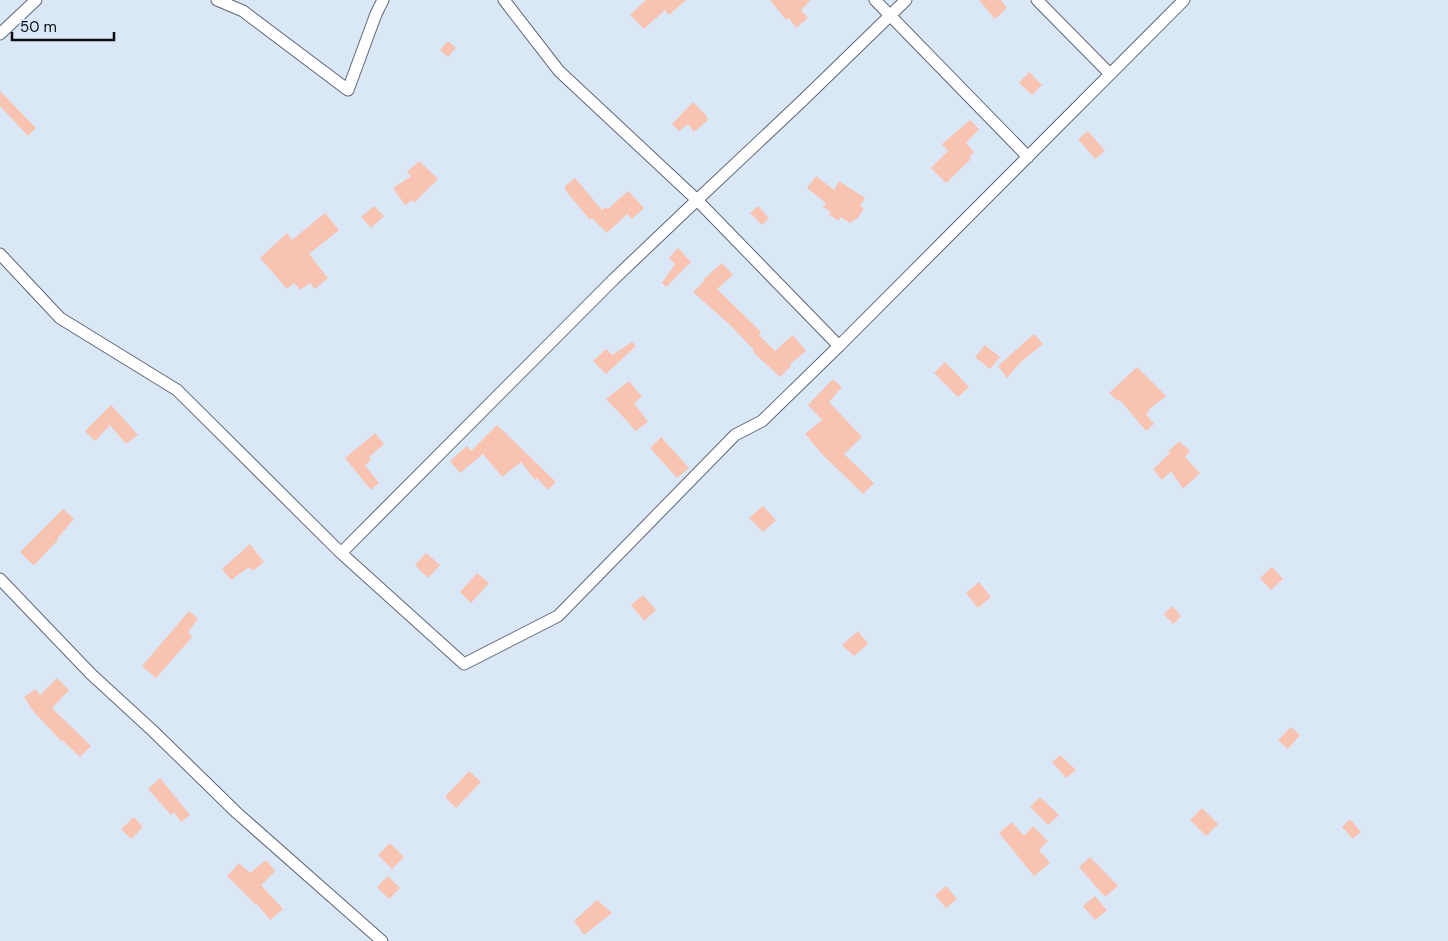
<svg xmlns="http://www.w3.org/2000/svg" width="1448" height="941" font-family="'DM Sans',sans-serif">
<style>
.building{fill:#f9c3b2}
.lines{fill:none;stroke-linecap:round;stroke-linejoin:round}
.minor-casing{stroke:#5e6876;stroke-width:13}
.minor{stroke:#fff;stroke-width:11}
</style>
<rect width="100%" height="100%" fill="#dae7f6"/>
<!-- building -->
<path class="building" d="M 646,0 L 686,0 L 669,15 L 665,10 L 644,29 L 630,15 Z
M 770,0 L 811,0 L 801,10 L 808,18 L 796,28 L 789,18 L 786,20 Z
M 979,0 L 1001,0 L 1007,8 L 995,19 Z
M 448,41 L 456,48 L 448,57 L 440,50 Z
M 1029,72 L 1042,85 L 1032,95 L 1019,83 Z
M 0,91 L 36,128 L 28,136 L 0,106 Z
M 693,102 L 707,116 L 706,117 L 708,120 L 694,132 L 688,124 L 679,131 L 672,124 Z
M 970,120 L 979,129 L 966,143 L 974,152 L 969,157 L 971,159 L 946,183 L 931,168 L 948,151 L 942,144 Z
M 1088,131 L 1105,151 L 1095,159 L 1078,139 Z
M 419,161 L 438,179 L 414,203 L 413,200 L 405,205 L 393,188 L 411,176 L 407,172 Z
M 816,176 L 834,190 L 839,181 L 865,198 L 860,206 L 864,208 L 858,218 L 850,223 L 840,217 L 839,221 L 829,215 L 831,212 L 823,207 L 826,203 L 807,188 Z
M 575,178 L 602,210 L 605,207 L 608,209 L 628,191 L 644,208 L 632,219 L 627,214 L 607,233 L 592,218 L 590,220 L 565,190 L 565,186 Z
M 374,206 L 384,216 L 371,228 L 361,217 Z
M 758,206 L 769,218 L 762,225 L 750,213 Z
M 325,213 L 339,230 L 309,254 L 328,278 L 315,289 L 310,283 L 300,290 L 294,283 L 287,289 L 260,258 L 287,233 L 292,240 Z
M 678,248 L 691,262 L 666,287 L 662,283 L 675,264 L 669,258 Z
M 722,263 L 733,275 L 717,289 L 761,332 L 759,335 L 775,351 L 793,335 L 806,351 L 790,364 L 791,366 L 780,377 L 753,352 L 754,350 L 730,325 L 693,292 L 705,280 L 704,279 Z
M 1034,334 L 1043,344 L 1021,362 L 1007,378 L 998,366 Z
M 632,342 L 636,346 L 606,374 L 593,361 L 606,349 L 612,355 Z
M 985,345 L 1000,357 L 990,369 L 975,357 Z
M 945,362 L 969,387 L 958,397 L 934,373 Z
M 1137,367 L 1166,396 L 1148,410 L 1150,411 L 1146,414 L 1154,424 L 1146,431 L 1120,400 L 1118,401 L 1109,393 Z
M 833,379 L 842,387 L 829,402 L 862,437 L 844,454 L 874,483 L 863,494 L 822,454 L 805,434 L 822,420 L 808,405 Z
M 629,381 L 642,397 L 634,403 L 648,422 L 635,431 L 628,422 L 606,399 Z
M 111,405 L 138,435 L 126,444 L 110,425 L 95,441 L 85,431 Z
M 497,425 L 556,482 L 548,490 L 537,478 L 535,480 L 521,462 L 502,477 L 483,454 L 460,473 L 450,461 L 467,446 L 471,451 Z
M 375,433 L 384,444 L 369,457 L 371,460 L 365,465 L 379,483 L 371,490 L 345,458 Z
M 661,437 L 689,468 L 677,478 L 650,448 Z
M 1179,441 L 1190,451 L 1185,457 L 1200,473 L 1183,489 L 1171,471 L 1162,480 L 1153,469 L 1170,453 L 1168,452 Z
M 763,506 L 776,520 L 763,532 L 749,518 Z
M 63,509 L 74,519 L 57,539 L 58,540 L 34,565 L 31,563 L 20,552 Z
M 250,544 L 264,562 L 253,571 L 249,567 L 231,580 L 222,569 Z
M 426,553 L 440,565 L 428,578 L 415,565 Z
M 1272,567 L 1283,579 L 1271,590 L 1260,578 Z
M 477,573 L 489,583 L 471,603 L 460,592 Z
M 979,582 L 991,597 L 978,608 L 966,593 Z
M 643,595 L 656,610 L 644,621 L 631,605 Z
M 1172,606 L 1181,616 L 1173,624 L 1164,614 Z
M 189,611 L 198,619 L 188,632 L 192,637 L 156,678 L 142,666 Z
M 858,631 L 868,644 L 854,656 L 842,645 Z
M 57,678 L 69,690 L 52,708 L 91,746 L 80,757 L 62,740 L 61,741 L 33,711 L 24,697 L 36,689 L 40,695 Z
M 1291,727 L 1300,735 L 1288,749 L 1278,740 Z
M 1060,755 L 1076,770 L 1066,778 L 1052,762 Z
M 469,771 L 481,782 L 456,808 L 445,797 Z
M 160,778 L 190,815 L 181,822 L 174,812 L 171,815 L 148,789 Z
M 1040,797 L 1059,815 L 1048,825 L 1030,807 Z
M 1202,808 L 1218,824 L 1206,836 L 1190,820 Z
M 134,817 L 143,827 L 131,839 L 121,829 Z
M 1350,819 L 1361,832 L 1353,839 L 1342,827 Z
M 1012,822 L 1024,836 L 1033,826 L 1048,841 L 1039,850 L 1050,863 L 1034,876 L 999,833 Z
M 390,843 L 404,857 L 392,869 L 378,855 Z
M 1090,857 L 1118,886 L 1105,897 L 1079,867 Z
M 266,860 L 275,871 L 261,885 L 283,909 L 270,920 L 257,904 L 256,905 L 227,876 L 239,863 L 250,873 Z
M 388,876 L 400,888 L 389,899 L 377,887 Z
M 946,886 L 957,899 L 946,908 L 935,895 Z
M 1095,896 L 1107,910 L 1095,920 L 1083,906 Z
M 597,900 L 612,913 L 584,935 L 574,921 Z"/>
<g class="lines">
<!-- minor casing -->
<g class="minor-casing">
<path id="minor" d="M 217,0 L 243,11 L 348,90 L 376,14 L 383,0
M 504,0 L 559,71 L 697,200 L 839,346 L 1184,0
M 875,0 L 1028,157
M 1037,0 L 1110,74
M 0,34 L 36,0
M 0,254 L 60,318 L 177,390 L 341,553 L 614,279 L 697,200 L 801,102 L 906,0
M 341,553 L 464,664 L 558,616 L 735,435 L 762,421 L 839,346
M 0,579 L 91,674 L 153,731 L 237,813 L 382,941"/>
</g>
<!-- minor -->
<use href="#minor" class="minor"/>
</g>
<!-- scale -->
<path d="M12 32v8h102v-8" fill="none" stroke="#0b0f14" stroke-width="2.5"/>
<text x="20" y="32" font-size="15" fill="#0b0f14" stroke="#dae7f6" stroke-width="4" paint-order="stroke">50 m</text>
</svg>
